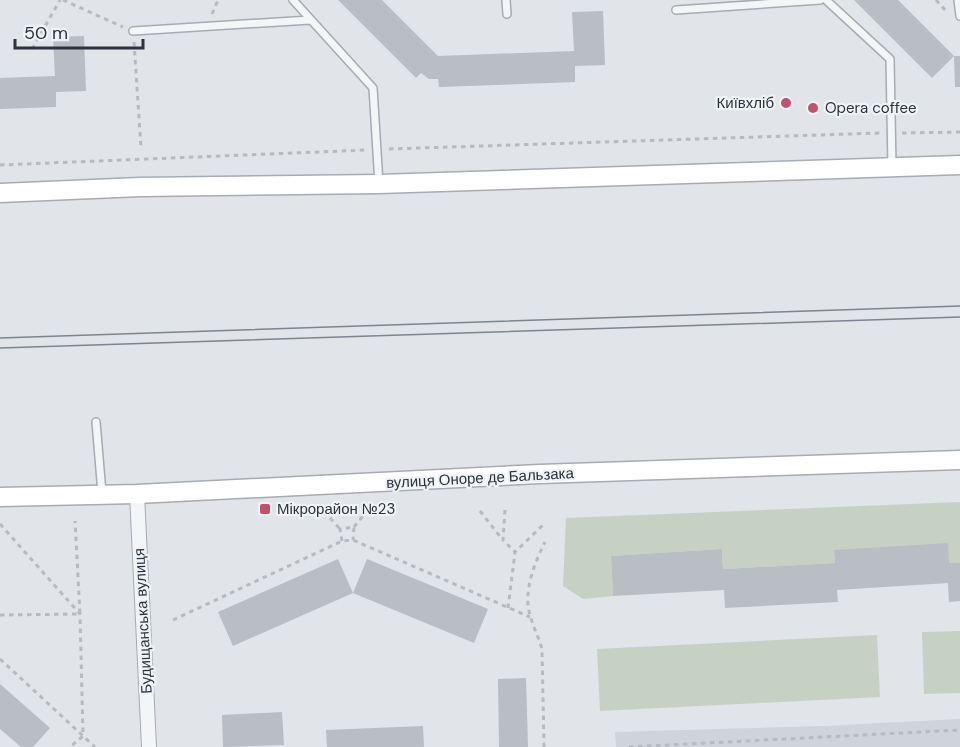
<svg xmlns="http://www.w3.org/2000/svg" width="960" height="747" font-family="'DM Sans',sans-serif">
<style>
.built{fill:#cfd3da}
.green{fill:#c7d1c3}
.building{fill:#b9bec4}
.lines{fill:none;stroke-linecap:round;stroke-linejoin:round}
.lane-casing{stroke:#a7abb2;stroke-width:10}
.street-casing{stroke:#a7abb2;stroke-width:16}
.secondary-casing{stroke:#a7abb2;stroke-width:21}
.path{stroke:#b7bbc0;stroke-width:3;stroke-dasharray:4.5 4.5;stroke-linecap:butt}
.lane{stroke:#f3f5f7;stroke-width:7}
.street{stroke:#f3f5f7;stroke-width:14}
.secondary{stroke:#fff;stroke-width:18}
.tram{stroke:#7c8590;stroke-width:1.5}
.poi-dot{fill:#c1526a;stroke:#f0f3f6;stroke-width:2}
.labels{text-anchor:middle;stroke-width:4.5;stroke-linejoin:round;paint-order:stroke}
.poi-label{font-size:15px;fill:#2b333e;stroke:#f0f3f6;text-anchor:start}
.street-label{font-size:15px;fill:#2b333e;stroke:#f0f3f6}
</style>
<rect width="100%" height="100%" fill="#e1e4e8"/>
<!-- built -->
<path class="built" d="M 960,719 L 960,747 L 616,747 L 615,732 L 824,726 Z"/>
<!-- green -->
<path class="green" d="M 960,502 L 960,563 L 949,563 L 834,550 L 835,563 L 723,569 L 722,549 L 611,556 L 613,596 L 583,599 L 563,586 L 566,518 Z
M 960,631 L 960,693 L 924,694 L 922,632 Z
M 877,635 L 880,697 L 600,711 L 597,649 Z"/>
<!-- building -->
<path class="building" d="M 338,0 L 382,0 L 438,56 L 574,51 L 572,12 L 603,11 L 605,65 L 575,66 L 575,82 L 439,87 L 438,79 L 429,79 L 421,73 L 416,78 Z
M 854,0 L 898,0 L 954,56 L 932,78 Z
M 84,36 L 86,91 L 56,92 L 56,107 L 0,109 L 0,78 L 55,76 L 53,37 Z
M 954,56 L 960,56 L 960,87 L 955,87 Z
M 948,543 L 949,563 L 960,563 L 960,601 L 949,602 L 948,583 L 837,590 L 838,602 L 725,608 L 724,590 L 613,596 L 611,556 L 722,549 L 723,569 L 835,563 L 834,550 Z
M 338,559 L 353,593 L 367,559 L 488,609 L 474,643 L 353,593 L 233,646 L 218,612 Z
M 526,678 L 528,747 L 499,747 L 498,679 Z
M 0,684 L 50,728 L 33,747 L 21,747 L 0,729 Z
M 282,712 L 284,745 L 223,747 L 222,715 Z
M 423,726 L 424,747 L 327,747 L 326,730 Z"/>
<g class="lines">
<!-- lane casing -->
<g class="lane-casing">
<path id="lane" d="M 293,0 L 373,88 L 379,184
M 506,0 L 507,14
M 826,0 L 890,59 L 892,167
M 958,0 L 960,16
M 676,10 L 820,0
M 133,31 L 310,20
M 96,422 L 102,493"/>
</g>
<!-- street casing -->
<g class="street-casing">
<path id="street" d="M 137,494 L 149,747"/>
</g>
<!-- secondary casing -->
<g class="secondary-casing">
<path id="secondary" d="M 0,193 L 140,187 L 379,184 L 960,165
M 0,497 L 137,494 L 540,474 L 960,460"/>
</g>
<!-- path -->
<path class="path" d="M 63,0 L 123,27
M 936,0 L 947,12
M 212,14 L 218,0
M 134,42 L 141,148
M 32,49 L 60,0
M 902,133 L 960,132
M 389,149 L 880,133
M 0,165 L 367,150
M 505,510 L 503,540 L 515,552
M 480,511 L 502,539
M 330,518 L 340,529
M 0,524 L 80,614 L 83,736 L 70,747
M 354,527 L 363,516
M 342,541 L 340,529 L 354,527 L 353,540
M 508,608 L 515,552 L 544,524
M 0,615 L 80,614 L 75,521
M 173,620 L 342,541 L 353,540 L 530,617
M 0,659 L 95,747
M 544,747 L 542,649 C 539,638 534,629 531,618 C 522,594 534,564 545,542
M 629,747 L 960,730"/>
<!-- lane -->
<use href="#lane" class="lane"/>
<!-- street -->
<use href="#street" class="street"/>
<!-- secondary -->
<use href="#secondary" class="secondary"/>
<!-- tram -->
<path class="tram" d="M 0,338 L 960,306
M 0,348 L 960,317"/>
</g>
<!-- markers -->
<g class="poi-dot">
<circle cx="786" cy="103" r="6"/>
<circle cx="813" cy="108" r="6"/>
<rect x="259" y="503" width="12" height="12" rx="3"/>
</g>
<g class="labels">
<!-- poi labels -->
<g class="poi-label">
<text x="774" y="108" text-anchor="end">Київхліб</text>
<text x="825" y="113">Opera coffee</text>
<text x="277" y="514">Мікрорайон №23</text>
</g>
<!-- street labels -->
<g class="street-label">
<text transform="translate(480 478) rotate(-3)" y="5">вулиця Оноре де Бальзака</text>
<text transform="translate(143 621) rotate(-93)" y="5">Будищанська вулиця</text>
</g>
</g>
<!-- scale -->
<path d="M15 39v9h128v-9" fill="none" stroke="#2b333e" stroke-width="3"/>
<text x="24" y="39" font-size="18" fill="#2b333e" stroke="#f0f3f6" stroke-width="4.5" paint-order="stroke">50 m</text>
</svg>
